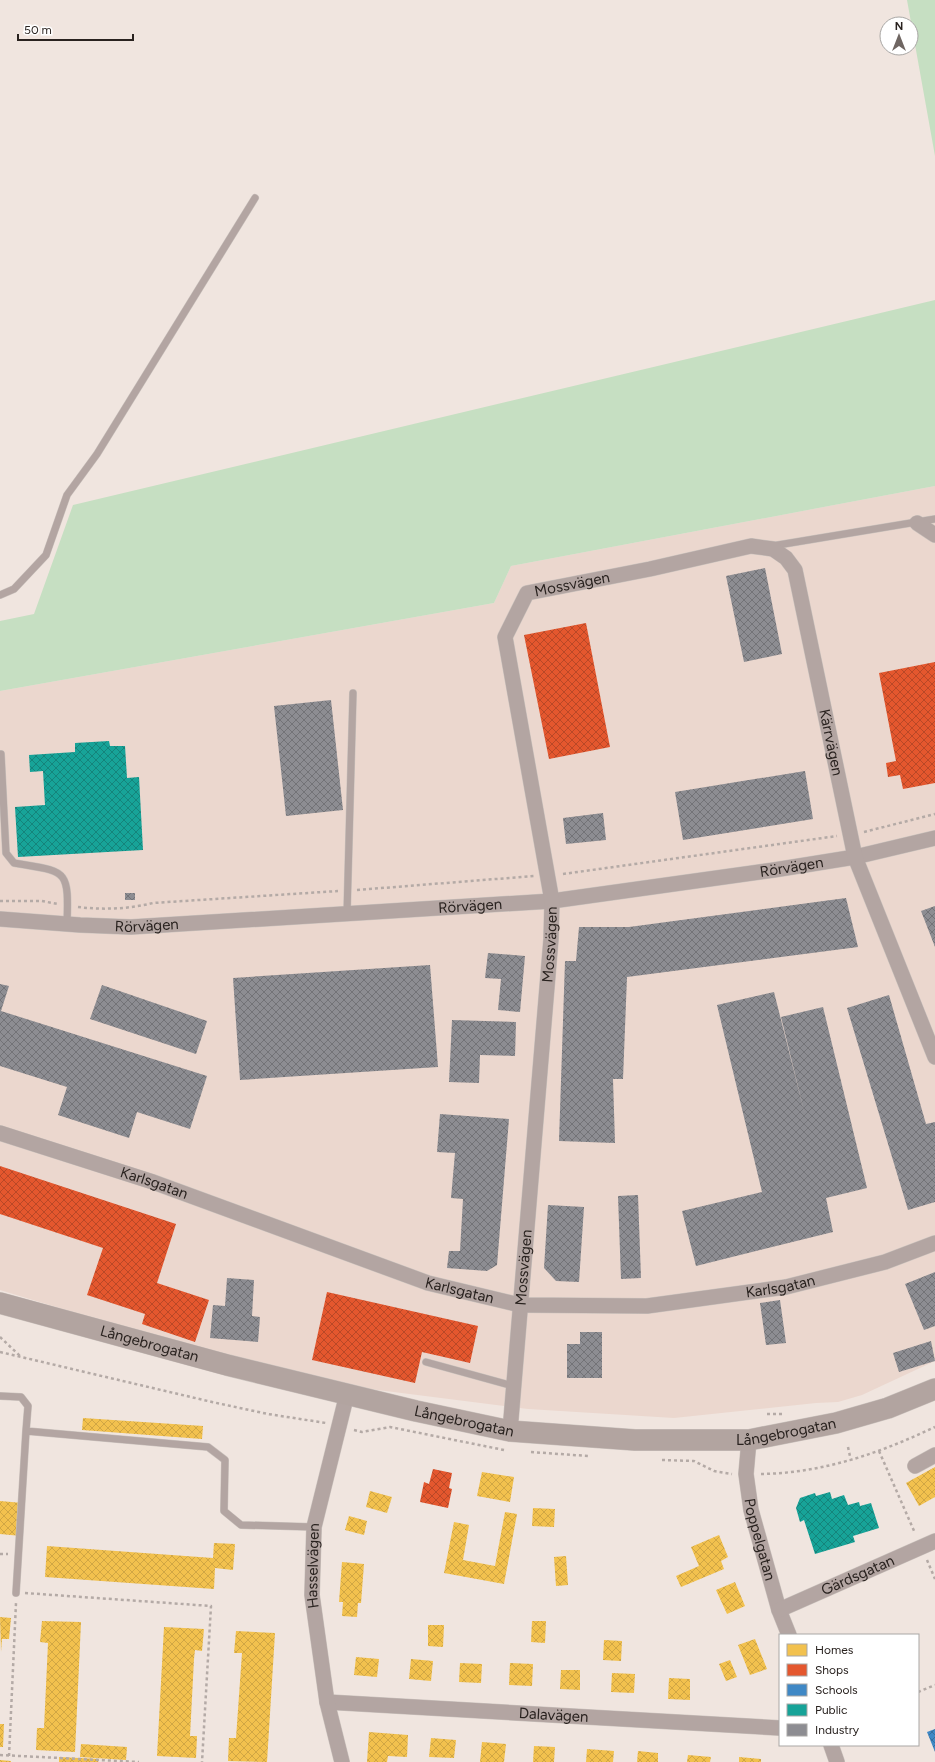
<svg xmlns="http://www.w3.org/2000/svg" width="935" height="1762" font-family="Figtree,sans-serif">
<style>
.built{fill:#ebd7ce}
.green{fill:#c6dfc2}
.homes{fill:url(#homes-cross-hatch)}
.shops{fill:url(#shops-cross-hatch)}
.schools{fill:url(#schools-cross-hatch)}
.public{fill:url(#public-cross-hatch)}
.industry{fill:url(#industry-cross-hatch)}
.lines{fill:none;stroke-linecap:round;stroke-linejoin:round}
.lane-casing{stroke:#cbc3be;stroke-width:8}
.street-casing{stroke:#cbc3be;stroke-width:16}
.secondary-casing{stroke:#cbc3be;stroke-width:22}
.path{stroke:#b4aaa6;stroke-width:2.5;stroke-dasharray:3 3;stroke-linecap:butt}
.lane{stroke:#b3a5a2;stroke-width:7}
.street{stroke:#b3a5a2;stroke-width:15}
.secondary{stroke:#b2a4a0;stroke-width:21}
.labels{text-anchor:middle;stroke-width:4;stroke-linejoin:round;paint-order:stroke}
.street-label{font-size:15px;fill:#29221f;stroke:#fff}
</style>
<defs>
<pattern id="homes-cross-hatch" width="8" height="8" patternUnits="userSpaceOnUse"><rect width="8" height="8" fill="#f2c14e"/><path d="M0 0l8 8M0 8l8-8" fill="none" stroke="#d0a644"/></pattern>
<pattern id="shops-cross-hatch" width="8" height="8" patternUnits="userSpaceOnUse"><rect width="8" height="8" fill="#e4572e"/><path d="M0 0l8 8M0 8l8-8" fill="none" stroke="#b94827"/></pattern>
<pattern id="schools-cross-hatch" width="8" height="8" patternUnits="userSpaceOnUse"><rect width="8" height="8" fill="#3f88c5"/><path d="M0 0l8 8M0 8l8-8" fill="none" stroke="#356f9f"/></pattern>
<pattern id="public-cross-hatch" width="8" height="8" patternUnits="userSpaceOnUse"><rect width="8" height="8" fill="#17a398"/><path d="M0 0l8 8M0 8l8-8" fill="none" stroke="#15847b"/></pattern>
<pattern id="industry-cross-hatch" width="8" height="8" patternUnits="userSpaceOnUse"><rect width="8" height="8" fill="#8d8d92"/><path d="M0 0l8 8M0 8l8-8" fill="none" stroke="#737377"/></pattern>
</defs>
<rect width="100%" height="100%" fill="#f0e5df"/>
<!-- built -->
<path class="built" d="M 935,486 L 935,1361 L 862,1395 L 838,1402 L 816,1403 L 674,1418 L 528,1409 L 370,1389 L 194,1349 L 0,1290 L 0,691 L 494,603 L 511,566 Z"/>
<!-- green -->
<path class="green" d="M 907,0 L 935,0 L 935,156 Z
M 935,300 L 935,486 L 511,566 L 494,603 L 0,691 L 0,621 L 34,614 L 73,505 Z"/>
<!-- homes -->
<path class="homes" d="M 83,1418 L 203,1426 L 202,1439 L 82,1430 Z
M 935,1467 L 935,1497 L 919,1506 L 906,1483 Z
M 482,1472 L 514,1477 L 510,1502 L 477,1496 Z
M 370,1491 L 392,1497 L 387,1513 L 366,1507 Z
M 0,1501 L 23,1503 L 21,1536 L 0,1534 Z
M 533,1508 L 555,1509 L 554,1527 L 532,1526 Z
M 505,1512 L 517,1514 L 504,1584 L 444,1573 L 454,1522 L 469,1525 L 463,1560 L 495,1566 Z
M 349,1516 L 367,1521 L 364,1535 L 345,1530 Z
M 719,1535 L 728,1557 L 721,1561 L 724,1569 L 681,1587 L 676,1576 L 699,1566 L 691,1547 Z
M 214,1543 L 235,1544 L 233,1570 L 215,1568 L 214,1589 L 45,1577 L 47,1546 L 213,1558 Z
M 566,1556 L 568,1585 L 556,1586 L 554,1557 Z
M 342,1562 L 364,1564 L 361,1603 L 358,1603 L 357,1617 L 342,1616 L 343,1602 L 339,1602 Z
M 735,1582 L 745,1606 L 727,1614 L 716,1590 Z
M 0,1617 L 11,1618 L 9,1639 L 2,1639 L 1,1652 Z
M 42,1621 L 81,1622 L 75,1752 L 36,1750 L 37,1728 L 44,1728 L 48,1643 L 40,1642 Z
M 532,1621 L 546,1621 L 545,1643 L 531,1642 Z
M 428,1625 L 444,1625 L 443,1647 L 428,1646 Z
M 164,1627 L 204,1629 L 202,1651 L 195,1650 L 194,1659 L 190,1736 L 197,1736 L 196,1758 L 157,1756 Z
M 236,1631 L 275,1633 L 267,1762 L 228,1761 L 229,1738 L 236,1738 L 242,1653 L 234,1653 Z
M 755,1639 L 767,1669 L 750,1675 L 738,1645 Z
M 604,1640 L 622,1641 L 621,1661 L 603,1660 Z
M 356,1657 L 379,1659 L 377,1677 L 354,1675 Z
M 411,1659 L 433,1661 L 431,1681 L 409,1679 Z
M 730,1660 L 737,1677 L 726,1681 L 719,1664 Z
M 460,1663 L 482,1664 L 481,1683 L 459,1682 Z
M 510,1663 L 533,1664 L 532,1686 L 509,1685 Z
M 561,1670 L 580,1670 L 580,1690 L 560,1689 Z
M 612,1673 L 635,1674 L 634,1693 L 611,1692 Z
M 669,1678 L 690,1679 L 690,1700 L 668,1699 Z
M 0,1724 L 4,1724 L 3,1747 L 0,1747 Z
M 369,1732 L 408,1735 L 407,1757 L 388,1756 L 387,1762 L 367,1762 Z
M 431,1738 L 456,1740 L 454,1758 L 429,1757 Z
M 482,1742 L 506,1744 L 504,1762 L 480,1762 Z
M 81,1744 L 127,1747 L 126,1760 L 80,1757 Z
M 534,1746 L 555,1747 L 554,1762 L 533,1762 Z
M 587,1749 L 614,1751 L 613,1762 L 586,1762 Z
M 638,1751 L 658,1753 L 658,1762 L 637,1762 Z
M 688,1755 L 711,1757 L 710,1762 L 687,1762 Z
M 59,1757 L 99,1759 L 98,1762 L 59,1762 Z
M 739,1757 L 761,1759 L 761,1762 L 739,1762 Z
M 0,1760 L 11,1761 L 11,1762 L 0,1762 Z"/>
<!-- shops -->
<path class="shops" d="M 586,623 L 610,747 L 549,759 L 524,635 Z
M 935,662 L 935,783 L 903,789 L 900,775 L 888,777 L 886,763 L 896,761 L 879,673 Z
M 0,1166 L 176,1224 L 157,1283 L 209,1300 L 195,1342 L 142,1324 L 145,1314 L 87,1295 L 103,1248 L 0,1214 Z
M 327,1292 L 478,1326 L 470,1363 L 422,1352 L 415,1383 L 312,1360 Z
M 433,1469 L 452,1473 L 449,1488 L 452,1489 L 448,1508 L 420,1502 L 424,1482 L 429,1484 Z"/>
<!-- schools -->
<path class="schools" d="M 935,1729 L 935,1752 L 927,1732 Z"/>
<!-- public -->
<path class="public" d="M 109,741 L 110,746 L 125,746 L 127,778 L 139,777 L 143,850 L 18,857 L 15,807 L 45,805 L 43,771 L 30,772 L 29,755 L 75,752 L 75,743 Z
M 830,1492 L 832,1499 L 844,1495 L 848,1505 L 859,1502 L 860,1506 L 871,1503 L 879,1528 L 853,1536 L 855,1542 L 815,1554 L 804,1520 L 800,1522 L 796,1508 L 800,1498 L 815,1493 L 816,1496 Z"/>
<!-- industry -->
<path class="industry" d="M 765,568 L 782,654 L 744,662 L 726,576 Z
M 331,700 L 343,810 L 286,816 L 274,706 Z
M 805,771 L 813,819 L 683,840 L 675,792 Z
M 603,813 L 606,840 L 566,844 L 563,818 Z
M 125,893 L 135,893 L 135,900 L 125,900 Z
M 846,898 L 858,947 L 627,977 L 623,1079 L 613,1079 L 615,1143 L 559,1141 L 565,961 L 576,961 L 579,927 L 629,927 Z
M 935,906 L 935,947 L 921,911 Z
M 488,953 L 525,956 L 520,1012 L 498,1010 L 501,979 L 485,978 Z
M 430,965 L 438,1067 L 240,1080 L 233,978 Z
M 0,984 L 9,986 L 1,1011 L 207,1076 L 190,1129 L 137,1112 L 129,1138 L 58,1115 L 67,1087 L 0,1066 Z
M 102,985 L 207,1021 L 196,1054 L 90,1019 Z
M 774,992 L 805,1115 L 781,1017 L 823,1007 L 867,1188 L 826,1198 L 833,1232 L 696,1266 L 682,1211 L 762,1192 L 717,1005 Z
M 889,995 L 926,1124 L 935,1122 L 935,1202 L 908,1210 L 847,1008 Z
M 452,1020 L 516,1022 L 515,1056 L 480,1055 L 479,1083 L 449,1082 Z
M 440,1114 L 509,1119 L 497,1265 L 487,1271 L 447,1268 L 449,1251 L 460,1251 L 463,1199 L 451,1198 L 455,1153 L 437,1152 Z
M 638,1195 L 641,1278 L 621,1279 L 618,1196 Z
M 548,1205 L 584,1207 L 579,1282 L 556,1281 L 544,1268 Z
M 935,1272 L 935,1326 L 924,1330 L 905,1284 Z
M 227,1278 L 254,1280 L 252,1316 L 260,1317 L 258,1342 L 210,1338 L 213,1305 L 225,1306 Z
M 780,1300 L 786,1343 L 766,1345 L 760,1303 Z
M 580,1332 L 602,1332 L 602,1378 L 567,1378 L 567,1344 L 580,1344 Z
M 931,1341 L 935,1361 L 899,1372 L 893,1353 Z"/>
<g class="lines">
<!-- lane casing -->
<g class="lane-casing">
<path id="lane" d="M 772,546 L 935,519
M 0,595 L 14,589 L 46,555 L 67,495 L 97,454 L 255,198
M 1,754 L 6,853 L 14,863 C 67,872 69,868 67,924
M 347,914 L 353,693
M 426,1362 L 513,1386
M 0,1396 L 21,1397 L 28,1406 L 26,1431 L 208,1447 L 225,1460 L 224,1511 L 241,1525 L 314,1527
M 16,1593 L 26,1431"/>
</g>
<!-- street casing -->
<g class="street-casing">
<g id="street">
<path d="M 917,523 L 935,535"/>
<path id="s1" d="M 0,919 L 80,925 L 131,927 L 552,901 L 774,870 L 855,857 L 935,838"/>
<path id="s2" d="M 0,1133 L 153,1182 L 428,1283 L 520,1305 L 647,1306 L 786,1287 L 885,1262 L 935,1243"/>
<path id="s3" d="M 510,1431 L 551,939 L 552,901 L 505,637 L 527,593 L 650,569 L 751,546 L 773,549 L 786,558 L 795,570 L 855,857 L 935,1057"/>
<path id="s4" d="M 749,1440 L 746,1474 L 751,1510 L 779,1610 L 789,1635"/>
<path d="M 915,1466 L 935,1455"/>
<path id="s5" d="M 779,1610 L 935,1541"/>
<path id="s6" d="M 327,1702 L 780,1728"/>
<path d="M 831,1745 L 837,1762"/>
<path id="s7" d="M 342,1762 L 327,1702 L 312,1595 L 314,1527 L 347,1394"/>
</g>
</g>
<!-- secondary casing -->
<g class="secondary-casing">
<g id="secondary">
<path id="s8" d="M 0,1303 L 227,1365 L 416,1411 L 510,1431 L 635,1440 L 749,1440 L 836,1423 L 888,1408 L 935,1389"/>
</g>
</g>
<!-- path -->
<path class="path" d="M 864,832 L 935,814
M 563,874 L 837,836
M 357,890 L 534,876
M 0,901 L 42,901 L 58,904
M 78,907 C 103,910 129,909 153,903 L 338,891
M 0,1337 L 20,1356
M 0,1352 L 212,1402 L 268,1414 L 326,1423
M 767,1414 L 783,1414
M 354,1430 L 362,1432 L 390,1427 L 504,1450
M 848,1447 L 851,1461
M 879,1451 L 915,1533
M 531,1452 L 588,1456
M 662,1460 L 694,1461 L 714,1471 L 732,1474
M 761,1474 C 823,1473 880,1453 935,1427
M 0,1554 L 8,1554
M 927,1560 L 935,1579
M 25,1593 L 211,1606 L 202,1762
M 918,1692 L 935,1685
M 0,1755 L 139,1762
M 9,1756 L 16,1603"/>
<!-- lane -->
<use href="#lane" class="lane"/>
<!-- street -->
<use href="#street" class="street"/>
<!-- secondary -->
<use href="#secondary" class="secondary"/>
</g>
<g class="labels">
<!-- street labels -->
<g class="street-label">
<text dy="5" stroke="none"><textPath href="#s3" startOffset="895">Mossvägen</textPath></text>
<text dy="5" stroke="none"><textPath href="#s3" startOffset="1307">Kärrvägen</textPath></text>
<text dy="5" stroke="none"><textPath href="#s1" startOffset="795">Rörvägen</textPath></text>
<text dy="5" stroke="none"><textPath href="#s1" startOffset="471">Rörvägen</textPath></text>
<text dy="5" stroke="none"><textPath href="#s1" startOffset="147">Rörvägen</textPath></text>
<text dy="5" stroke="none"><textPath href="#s3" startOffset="488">Mossvägen</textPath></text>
<text dy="5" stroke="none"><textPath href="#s2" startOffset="162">Karlsgatan</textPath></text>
<text dy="5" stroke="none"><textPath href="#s3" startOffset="164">Mossvägen</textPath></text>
<text dy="5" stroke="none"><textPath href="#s2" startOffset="810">Karlsgatan</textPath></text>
<text dy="5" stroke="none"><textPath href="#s2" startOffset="486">Karlsgatan</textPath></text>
<text dy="5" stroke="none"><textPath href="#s8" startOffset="155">Långebrogatan</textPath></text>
<text dy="5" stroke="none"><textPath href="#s8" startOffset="479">Långebrogatan</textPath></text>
<text dy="5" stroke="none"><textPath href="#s8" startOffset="803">Långebrogatan</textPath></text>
<text dy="5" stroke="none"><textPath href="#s4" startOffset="101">Poppelgatan</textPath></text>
<text dy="5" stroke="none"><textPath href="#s7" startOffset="199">Hasselvägen</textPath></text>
<text dy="5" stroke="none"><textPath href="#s5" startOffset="86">Gärdsgatan</textPath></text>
<text dy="5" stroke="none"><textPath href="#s6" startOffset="227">Dalavägen</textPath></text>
</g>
</g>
<!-- legend -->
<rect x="779" y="1634" width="140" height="112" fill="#ffffff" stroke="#a9a7a5"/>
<rect x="787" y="1644" width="20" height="12" fill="#f2c14e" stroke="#a9a7a5"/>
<text x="815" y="1654" font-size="12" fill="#29221f">Homes</text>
<rect x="787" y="1664" width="20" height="12" fill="#e4572e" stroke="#a9a7a5"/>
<text x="815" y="1674" font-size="12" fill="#29221f">Shops</text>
<rect x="787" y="1684" width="20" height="12" fill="#3f88c5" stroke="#a9a7a5"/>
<text x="815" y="1694" font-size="12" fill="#29221f">Schools</text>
<rect x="787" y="1704" width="20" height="12" fill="#17a398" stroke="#a9a7a5"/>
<text x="815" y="1714" font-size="12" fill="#29221f">Public</text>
<rect x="787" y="1724" width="20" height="12" fill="#8d8d92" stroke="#a9a7a5"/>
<text x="815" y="1734" font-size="12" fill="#29221f">Industry</text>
<!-- north arrow -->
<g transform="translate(899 36)"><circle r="19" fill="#ffffff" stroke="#a9a7a5"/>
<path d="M0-3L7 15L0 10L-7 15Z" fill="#6f6662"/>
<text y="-6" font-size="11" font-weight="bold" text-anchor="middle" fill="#29221f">N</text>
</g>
<!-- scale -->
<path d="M18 34v6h115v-6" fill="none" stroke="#29221f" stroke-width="2"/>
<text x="24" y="34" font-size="12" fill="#29221f" stroke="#ffffff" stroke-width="3" paint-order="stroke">50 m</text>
</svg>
